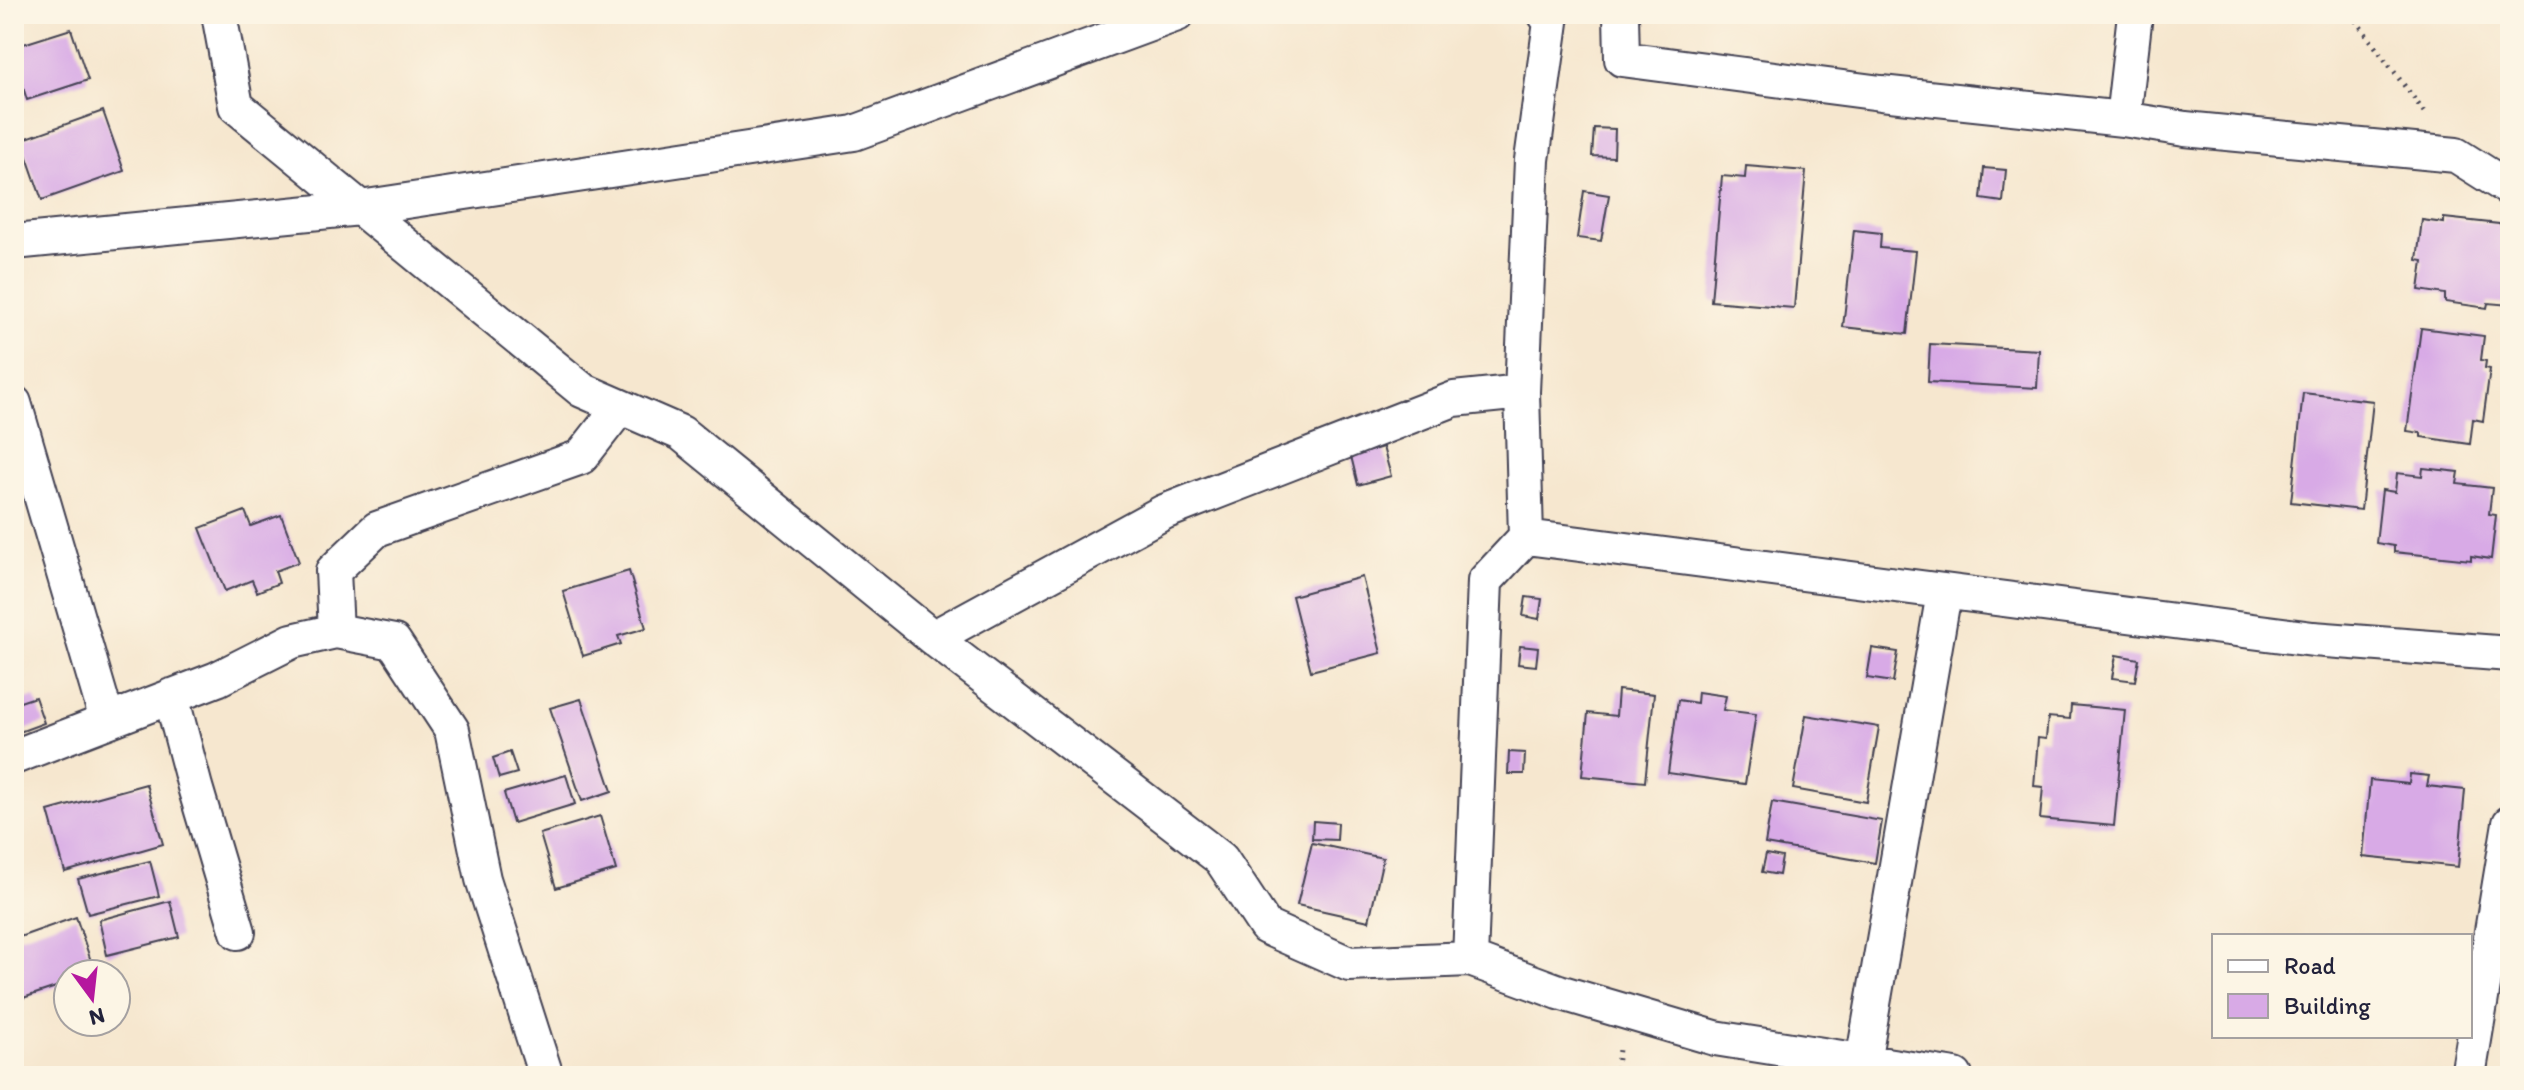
<svg xmlns="http://www.w3.org/2000/svg" width="2524" height="1090" font-family="Itim,sans-serif">
<style>
.building{fill:#d8aae6}
.lines{fill:none;stroke-linecap:round;stroke-linejoin:round}
.minor-casing{stroke:#424051;stroke-width:38}
.path{stroke:#424051;stroke-width:5;stroke-dasharray:2 6;stroke-linecap:butt}
.minor{stroke:#fff;stroke-width:34}
</style>
<rect width="100%" height="100%" fill="#fcf5e5"/>
<filter id="ink" filterUnits="userSpaceOnUse"><feTurbulence type="fractalNoise" baseFrequency=".0125" numOctaves="2"/><feDisplacementMap in="SourceGraphic" scale="16" xChannelSelector="R" yChannelSelector="G"/><feConvolveMatrix kernelMatrix="1 2 1 2 8 2 1 2 1" color-interpolation-filters="sRGB"/></filter>
<filter id="wash" filterUnits="userSpaceOnUse"><feTurbulence type="fractalNoise" baseFrequency=".006" numOctaves="4" result="noise"/><feDisplacementMap in="SourceGraphic" scale="32" xChannelSelector="R" yChannelSelector="G"/><feGaussianBlur stdDeviation="1.8" result="paint"/><feColorMatrix in="noise" values="0 0 0 0 0 0 0 0 0 0 0 0 0 0 0 0 0 1.4 0 .05"/><feComposite in="paint" operator="in"/></filter>
<g filter="url(#wash)">
<rect width="100%" height="100%" fill="#f6e7cf"/>
<g id="blocks">
<!-- building -->
<path class="building" d="M 71,29 L 88,80 L 27,100 L 14,58 L 14,47 Z
M 103,111 L 124,171 L 42,200 L 21,140 Z
M 1594,128 L 1615,129 L 1614,157 L 1592,156 Z
M 1746,166 L 1806,171 L 1794,308 L 1711,301 L 1722,176 L 1745,178 Z
M 1984,168 L 2006,170 L 2003,202 L 1981,199 Z
M 1584,191 L 1609,195 L 1601,241 L 1577,238 Z
M 2444,218 L 2508,225 L 2507,231 L 2510,231 L 2510,305 L 2488,303 L 2487,308 L 2445,302 L 2445,294 L 2419,290 L 2423,261 L 2417,260 L 2422,220 L 2444,223 Z
M 1854,230 L 1881,233 L 1880,248 L 1916,251 L 1907,334 L 1843,327 Z
M 2421,328 L 2484,336 L 2481,360 L 2486,361 L 2485,368 L 2490,369 L 2483,421 L 2473,419 L 2470,444 L 2421,437 L 2421,433 L 2407,431 Z
M 1930,344 L 2039,350 L 2037,388 L 1928,382 Z
M 2303,393 L 2373,401 L 2361,510 L 2291,502 Z
M 1383,447 L 1391,476 L 1358,485 L 1351,456 Z
M 2423,468 L 2459,472 L 2457,484 L 2492,488 L 2489,514 L 2496,515 L 2491,559 L 2471,556 L 2471,560 L 2394,552 L 2394,546 L 2376,543 L 2382,490 L 2395,492 L 2397,473 L 2422,476 Z
M 245,511 L 251,526 L 281,515 L 299,562 L 275,571 L 279,583 L 257,592 L 252,580 L 225,591 L 200,528 Z
M 629,571 L 646,628 L 618,636 L 621,644 L 583,656 L 563,591 Z
M 1362,577 L 1381,653 L 1311,671 L 1292,596 Z
M 1526,597 L 1542,599 L 1539,619 L 1523,616 Z
M 1520,646 L 1538,648 L 1536,666 L 1518,664 Z
M 1872,648 L 1898,652 L 1893,682 L 1867,678 Z
M 2116,655 L 2139,659 L 2135,681 L 2112,678 Z
M 1618,690 L 1654,694 L 1645,782 L 1582,776 L 1588,713 L 1616,716 Z
M 1698,692 L 1726,696 L 1723,710 L 1756,714 L 1745,784 L 1668,773 L 1678,700 L 1697,703 Z
M 35,697 L 44,723 L 14,734 L 14,704 Z
M 581,699 L 612,791 L 582,801 L 550,708 Z
M 2071,705 L 2125,710 L 2114,826 L 2040,819 L 2043,787 L 2034,786 L 2038,738 L 2046,739 L 2048,717 L 2070,719 Z
M 1806,715 L 1879,727 L 1866,802 L 1793,789 Z
M 510,752 L 517,773 L 499,778 L 493,758 Z
M 1509,752 L 1525,753 L 1524,774 L 1508,774 Z
M 2410,774 L 2429,776 L 2427,786 L 2465,790 L 2458,867 L 2363,857 L 2370,780 L 2409,784 Z
M 566,775 L 575,804 L 513,823 L 504,793 Z
M 146,784 L 163,844 L 65,872 L 48,811 Z
M 1772,802 L 1882,821 L 1875,863 L 1765,844 Z
M 600,816 L 616,870 L 556,888 L 540,834 Z
M 1313,821 L 1338,823 L 1337,840 L 1312,839 Z
M 1312,843 L 1383,858 L 1369,921 L 1297,905 Z
M 1766,854 L 1782,857 L 1779,875 L 1762,872 Z
M 150,861 L 159,896 L 88,914 L 78,879 Z
M 170,901 L 179,937 L 107,955 L 99,920 Z
M 76,917 L 95,973 L 68,974 L 68,983 L 14,1001 L 14,939 Z"/>
</g>
</g>
<g filter="url(#ink)">
<use href="#blocks" fill-opacity="0" stroke="#424051" stroke-width="2"/>
<g class="lines">
<!-- minor casing -->
<g class="minor-casing">
<path id="minor" d="M 219,14 L 236,106 L 582,390 L 681,433 L 933,638 L 1221,859 L 1266,927 L 1349,964 L 1470,959 L 1559,992 L 1715,1038 L 1955,1076
M 1621,14 L 1622,59 L 1881,93 L 2123,119 L 2135,14
M 2123,119 L 2185,129 L 2456,155 L 2510,189
M 14,242 L 360,208 L 854,133 L 1177,14
M 1522,392 L 1532,160 L 1551,22 L 1545,14
M 14,403 L 107,720
M 336,631 L 333,571 L 377,529 L 581,457 L 620,407
M 933,638 L 1164,512 L 1454,399 L 1522,392 L 1526,537 L 2313,639 L 2510,654
M 171,696 L 195,787 L 238,932
M 14,757 L 217,679 L 292,641 L 336,631 L 394,642 L 452,730 L 483,879 L 546,1076
M 1470,959 L 1485,581 L 1526,537
M 1863,1062 L 1944,593
M 2468,1076 L 2510,823"/>
</g>
<!-- path -->
<path class="path" d="M 2351,14 L 2427,116
M 1616,1076 L 1619,1049"/>
<!-- minor -->
<use href="#minor" class="minor"/>
</g>
</g>
<!-- margin -->
<rect width="2524" height="1090" fill="none" stroke="#fcf5e5" stroke-width="48"/>
<!-- legend -->
<rect x="2212" y="934" width="260" height="104" fill="#fcf5e5" stroke="#a5a1a1" stroke-width="2"/>
<rect x="2228" y="960" width="40" height="12" fill="#ffffff" stroke="#a5a1a1" stroke-width="2"/>
<text x="2284" y="974" font-size="24" fill="#22223b">Road</text>
<rect x="2228" y="994" width="40" height="24" fill="#d8aae6" stroke="#a5a1a1" stroke-width="2"/>
<text x="2284" y="1014" font-size="24" fill="#22223b">Building</text>
<!-- north arrow -->
<g transform="translate(92 998) rotate(165)"><circle r="38" fill="#fcf5e5" stroke="#a5a1a1" stroke-width="2"/>
<path d="M0-6L14 30L0 20L-14 30Z" fill="#b5179e"/>
<text y="-12" font-size="22" font-weight="bold" text-anchor="middle" fill="#22223b">N</text>
</g>
</svg>
